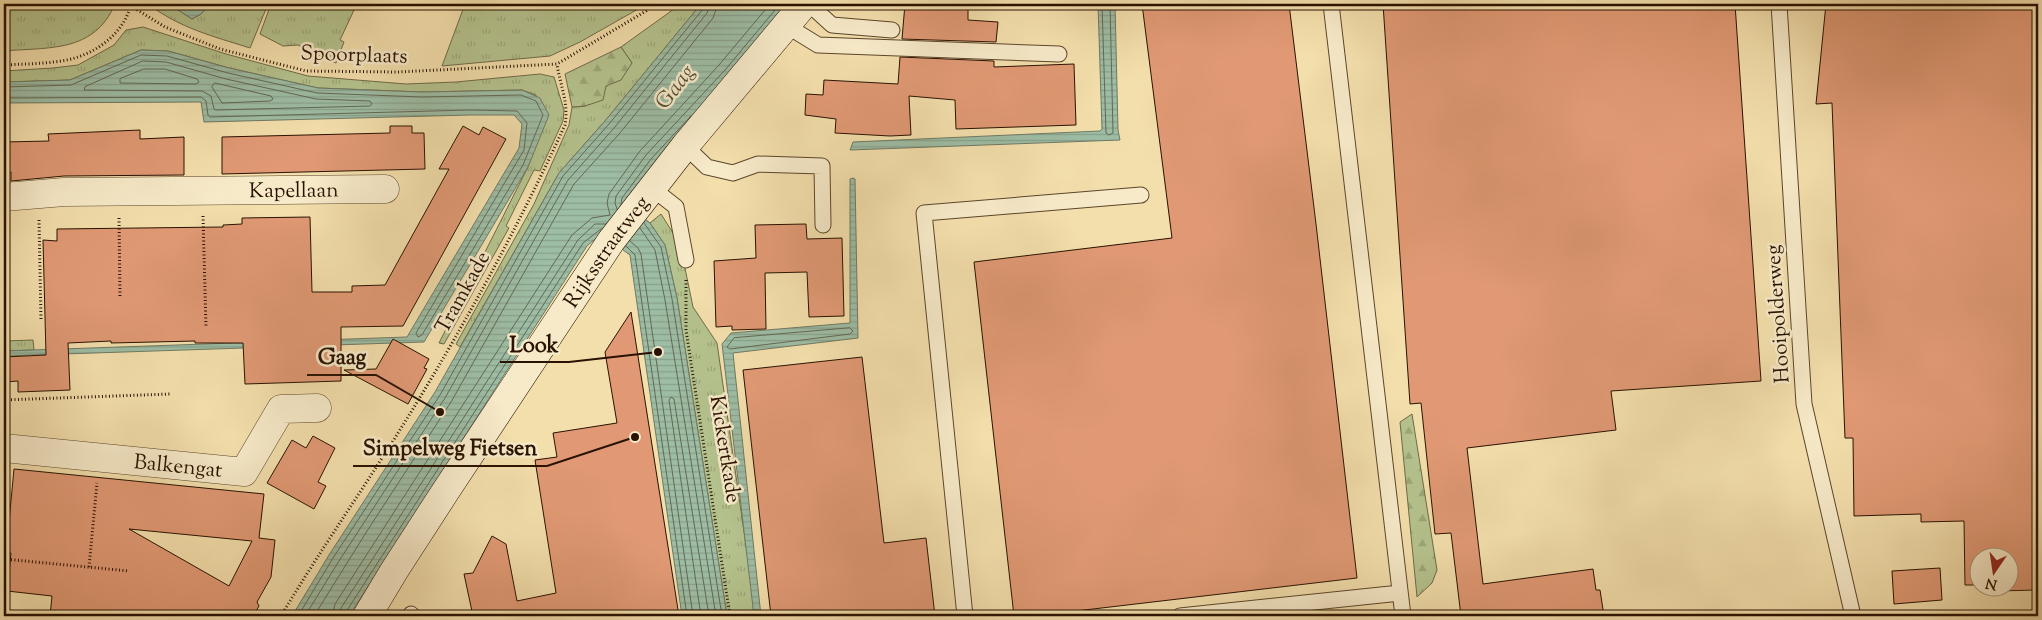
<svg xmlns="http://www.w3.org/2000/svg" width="2042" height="620" font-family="'Sorts Mill Goudy',serif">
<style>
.grass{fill:url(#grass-tufts);stroke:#6f6a47}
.forest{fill:url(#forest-firs);stroke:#6f6a47}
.water{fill:url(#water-rules);stroke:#6f7963}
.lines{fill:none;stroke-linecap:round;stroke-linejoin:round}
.shore{stroke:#636852;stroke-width:1}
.building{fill:#e09974;stroke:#291200;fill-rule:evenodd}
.lane-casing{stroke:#5c452b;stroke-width:17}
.street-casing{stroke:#5c452b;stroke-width:29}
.secondary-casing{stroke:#291200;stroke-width:29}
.path{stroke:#291200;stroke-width:3;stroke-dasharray:1 2.5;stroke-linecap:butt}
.lane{stroke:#f7eac9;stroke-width:15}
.street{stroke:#f7eac9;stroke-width:28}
.secondary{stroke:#f7eac9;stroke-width:28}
.labels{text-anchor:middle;stroke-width:5;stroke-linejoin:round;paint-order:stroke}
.street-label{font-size:21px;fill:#291200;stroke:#f7eac9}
.water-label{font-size:22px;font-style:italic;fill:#524e3a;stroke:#f7eac9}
.leader{fill:none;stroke:#291200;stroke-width:2}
.callout-dot{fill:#291200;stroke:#f7eac9;stroke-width:2}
.callout-label{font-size:22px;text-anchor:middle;font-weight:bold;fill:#291200;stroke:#f7eac9;stroke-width:5;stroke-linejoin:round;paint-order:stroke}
</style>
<defs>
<pattern id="grass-tufts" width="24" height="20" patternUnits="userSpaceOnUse" patternTransform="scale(1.25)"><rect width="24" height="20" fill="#b5c38e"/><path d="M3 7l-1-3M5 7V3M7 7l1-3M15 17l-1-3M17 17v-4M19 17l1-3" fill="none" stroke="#9ca679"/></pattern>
<pattern id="forest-firs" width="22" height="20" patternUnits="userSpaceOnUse" patternTransform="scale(1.25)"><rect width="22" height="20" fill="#b5c38e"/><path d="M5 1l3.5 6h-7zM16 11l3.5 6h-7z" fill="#9ca679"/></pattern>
<pattern id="water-rules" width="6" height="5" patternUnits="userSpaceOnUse" patternTransform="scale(1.25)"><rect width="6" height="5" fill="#9dbda5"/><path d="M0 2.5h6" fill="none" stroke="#87a18c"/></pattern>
</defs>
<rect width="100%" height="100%" fill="#f3dfac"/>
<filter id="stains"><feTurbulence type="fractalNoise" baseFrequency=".004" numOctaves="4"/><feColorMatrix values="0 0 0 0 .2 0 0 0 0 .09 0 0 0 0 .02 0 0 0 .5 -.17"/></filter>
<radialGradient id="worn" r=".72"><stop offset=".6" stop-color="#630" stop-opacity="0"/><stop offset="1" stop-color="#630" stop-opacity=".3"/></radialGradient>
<!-- grass -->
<path class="grass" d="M 59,4 L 115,4 C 94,53 49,47 4,51 L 4,6 Z
M 148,4 L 169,4 L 192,19 L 201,14 L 209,4 L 268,4 L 250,48 C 212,36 180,28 148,4 Z
M 271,4 L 339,4 L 354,10 L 340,40 L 344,42 L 336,63 L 298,45 L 283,46 L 260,34 Z
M 465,4 L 647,4 L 580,42 L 550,56 L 442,66 Z
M 681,4 L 701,4 L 605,121 L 559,173 L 460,347 L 456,344 L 534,204 L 569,125 L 572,107 L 585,106 L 632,63 L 621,47 Z
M 143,27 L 226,54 L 308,76 L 406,84 L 456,82 L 540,74 L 554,77 L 564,110 L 563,121 L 540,171 L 534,170 L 506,226 L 509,228 L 444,344 L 439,343 L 528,167 L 537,141 L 536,95 L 522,90 L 422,92 L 318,88 L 229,68 L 168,51 L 141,50 L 70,80 L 4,82 L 4,71 L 53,68 L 78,65 L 114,45 L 126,30 Z
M 661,214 L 680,244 L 693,307 L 717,343 L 756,616 L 727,616 L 677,298 L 665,245 L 650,223 Z
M 33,340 L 34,350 L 4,351 L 4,341 Z"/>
<!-- forest -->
<path class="forest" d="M 621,47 L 632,63 L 621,80 L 606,86 L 603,100 L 585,106 L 572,107 L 565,74 Z
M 1412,414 L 1437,570 L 1432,583 L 1417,597 L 1400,422 Z"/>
<!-- water -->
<path class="water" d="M 169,4 L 209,4 L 201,14 L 192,19 Z
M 701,4 L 794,4 L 733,77 L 655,162 L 625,202 L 650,223 L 665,245 L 677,298 L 727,616 L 682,616 L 630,255 L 601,234 L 587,246 L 349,616 L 292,616 L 329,555 L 435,392 L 559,173 L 605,121 Z
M 1098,4 L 1115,4 L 1118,130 L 1120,140 L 850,150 L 853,142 L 1100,131 L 1102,129 Z
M 141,50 L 168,51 L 229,68 L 318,88 L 422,92 L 522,90 L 540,98 L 549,115 L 528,167 L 424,342 L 4,356 L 4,351 L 407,337 L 519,148 L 522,124 L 514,115 L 470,115 L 204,122 L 201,102 L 4,103 L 4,82 L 70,80 Z
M 853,178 L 855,179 L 858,338 L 733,353 L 761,616 L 754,616 L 722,344 L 731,333 L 850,323 L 850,179 Z"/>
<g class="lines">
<!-- shore -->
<path class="shore" d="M 1102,4 L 1106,133 L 1109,135 L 1113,133 L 1110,4
M 143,61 L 166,62 L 226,79 L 316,99 L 370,101 L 372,104 L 370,106 L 216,110 L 214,109 L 211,96 L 202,91 L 84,90 L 85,87 Z
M 144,69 L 165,69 L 197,79 L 199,82 L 196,84 L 120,83 L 120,79 Z
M 215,83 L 271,96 L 273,99 L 270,101 L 222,103 L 212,87 Z
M 4,87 L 71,85 L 141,55 L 167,56 L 228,73 L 317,93 L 422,97 L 521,95 L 536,101 L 543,115 L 523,165 L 422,335 L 418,337 L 416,333 L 524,150 L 527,123 L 517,111 L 470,110 L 210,117 L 208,115 L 206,101 L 201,97 L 4,98
M 621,204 L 622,198 L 651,159 L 691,116
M 617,209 L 615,203 L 616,196 L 646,155 L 725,70 L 780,4
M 644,223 L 661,247 L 672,299 L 722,616
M 640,228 L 655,250 L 665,300 L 716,616
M 630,241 L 638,248 L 641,254 L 693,616
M 626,246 L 635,255 L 687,616
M 850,328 L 853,331 L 850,334 L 730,349 L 727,347 L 734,338 Z
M 298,616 L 333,558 L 440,395 L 563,176 L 609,124 L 703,9 L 704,4
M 305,616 L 339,561 L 445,398 L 568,180 L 614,128 L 707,13 L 710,4
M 314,616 L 367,531 L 451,402 L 574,184 L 620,133 L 713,18 L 718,4
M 332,616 L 335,604 L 572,235 L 592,218 L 610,215 L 607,203 L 609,194 L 640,151 L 719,65 L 770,4
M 339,616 L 341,608 L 578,240 L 595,224 L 606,224
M 345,616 L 346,612 L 583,243 L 601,229
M 701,616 L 669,400 L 671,397 L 674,399 L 709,616"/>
</g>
<!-- building -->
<path class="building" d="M 905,4 L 968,4 L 968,20 L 998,22 L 996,42 L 902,39 Z
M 1142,4 L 1289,4 L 1316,224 L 1357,578 L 1059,613 L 1014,616 L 974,262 L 1172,238 Z
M 1383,4 L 1735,4 L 1761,381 L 1611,391 L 1616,430 L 1467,448 L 1483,584 L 1593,569 L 1596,590 L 1600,590 L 1604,616 L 1461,616 L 1451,533 L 1435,534 L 1421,403 L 1410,404 Z
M 1826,4 L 2038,4 L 2038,590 L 1997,591 L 1997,588 L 2010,588 L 2010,558 L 1980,558 L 1980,585 L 1965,585 L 1964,521 L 1921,522 L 1921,514 L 1854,516 L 1853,438 L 1845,438 L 1832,103 L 1816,104 Z
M 900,57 L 994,61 L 994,67 L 1074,64 L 1076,125 L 956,129 L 955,100 L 909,96 L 911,135 L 890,136 L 835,133 L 836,119 L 805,115 L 806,94 L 823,95 L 824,80 L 898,84 Z
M 390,126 L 412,126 L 412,133 L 424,133 L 425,169 L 222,174 L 222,137 L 390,133 Z
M 463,126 L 479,135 L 483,127 L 506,139 L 403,326 L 341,327 L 341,381 L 245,384 L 243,343 L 195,343 L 195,341 L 111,343 L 111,341 L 68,343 L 70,390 L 18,392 L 18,381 L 4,382 L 4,357 L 46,355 L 43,240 L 57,241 L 57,229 L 223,227 L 223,225 L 242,224 L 242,218 L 310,217 L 312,292 L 352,292 L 352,286 L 385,285 L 449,169 L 439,169 Z
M 140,130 L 140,139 L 184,137 L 184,175 L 64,176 L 11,181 L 11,172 L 4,172 L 4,142 L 49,141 L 48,134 Z
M 806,224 L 807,239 L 842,238 L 844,316 L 809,317 L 807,272 L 765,273 L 766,329 L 732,330 L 732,326 L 716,327 L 714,261 L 756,258 L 755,225 Z
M 631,312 L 679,616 L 473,616 L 464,574 L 473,573 L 492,536 L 506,544 L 517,601 L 556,593 L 535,460 L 557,457 L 553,433 L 617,423 L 605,352 Z
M 393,339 L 429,359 L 424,368 L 427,369 L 408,404 L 344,370 L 376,369 Z
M 862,357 L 884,543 L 926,538 L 935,616 L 771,616 L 743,370 Z
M 313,436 L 335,448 L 318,482 L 326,486 L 314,509 L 267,483 L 292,440 L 306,448 Z
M 14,469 L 264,494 L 259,538 L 275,540 L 271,577 L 257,602 L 259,606 L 253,616 L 50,616 L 52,596 L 7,591 L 11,553 L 6,553 ZM 129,529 L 252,541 L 229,586 Z
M 1940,568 L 1942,600 L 1894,604 L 1892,571 Z"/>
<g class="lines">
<!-- lane casing -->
<g class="lane-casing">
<path id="lane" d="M 809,4 L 832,25 L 892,30
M 1331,4 L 1403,616
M 1779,4 L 1804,404 L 1853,616
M 787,26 L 818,45 L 1059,54
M 685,146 L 707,167 L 733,173 L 758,164 L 822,166 L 823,225
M 653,189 L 676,207 L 686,260
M 410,616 L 411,614
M 965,616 L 924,213 L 1141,195
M 1180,616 L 1400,593"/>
</g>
<!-- street casing -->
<g class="street-casing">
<g id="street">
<path id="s1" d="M 4,197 L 64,192 L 385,189"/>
<path id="s2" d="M 4,448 L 244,472 L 281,409 L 317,408"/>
</g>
</g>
<!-- secondary casing -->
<g class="secondary-casing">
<g id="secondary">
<path id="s3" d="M 367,616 L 394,571 L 445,492 L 611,241 L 685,146 L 804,4"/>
</g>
</g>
<!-- path -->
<path class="path" d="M 131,6 L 165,27 L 220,49 L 306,71 L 398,72 L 557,64 L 646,11 L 653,4
M 4,65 C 23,64 42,64 61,61 C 92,57 124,35 131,4
M 203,216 L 206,328
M 119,218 L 120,297
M 39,220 L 41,320
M 686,280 L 686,330 L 730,616
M 4,400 L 171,394
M 4,559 L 129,571
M 89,567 L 97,483
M 281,616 C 322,547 369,481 411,412 C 468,319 520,223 565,125 C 569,103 560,85 557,64"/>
<!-- lane -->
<use href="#lane" class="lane"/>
<!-- street -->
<use href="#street" class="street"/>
<!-- secondary -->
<use href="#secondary" class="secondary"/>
</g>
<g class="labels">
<!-- street labels -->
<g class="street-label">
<text transform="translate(354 54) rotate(2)" y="7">Spoorplaats</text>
<text dy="7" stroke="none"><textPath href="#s1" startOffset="290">Kapellaan</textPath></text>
<text dy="7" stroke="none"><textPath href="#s3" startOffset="436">Rijksstraatweg</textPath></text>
<text transform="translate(462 292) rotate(-61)" y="7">Tramkade</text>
<text transform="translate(1777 314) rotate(-94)" y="7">Hooipolderweg</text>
<text transform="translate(726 449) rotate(81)" y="7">Kickertkade</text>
<text dy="7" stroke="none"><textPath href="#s2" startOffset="175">Balkengat</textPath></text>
</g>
<!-- water labels -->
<g class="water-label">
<text transform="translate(674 86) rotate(-53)" y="8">Gaag</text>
</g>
</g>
<!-- callouts -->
<path class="leader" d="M658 352L569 362H500M440 412L376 375H307M635 437L547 466H353"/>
<g class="callout-dot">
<circle cx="658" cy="352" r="5"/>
<circle cx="440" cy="412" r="5"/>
<circle cx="635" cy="437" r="5"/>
</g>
<g class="callout-label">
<text x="534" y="352">Look</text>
<text x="342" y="364">Gaag</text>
<text x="450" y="455">Simpelweg Fietsen</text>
</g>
<!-- margin -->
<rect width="2042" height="620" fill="none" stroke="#f3dfac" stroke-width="20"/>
<rect x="5" y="5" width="2032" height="610" fill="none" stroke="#291200" stroke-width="2.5"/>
<rect x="10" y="10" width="2022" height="600" fill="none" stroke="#291200"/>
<!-- north arrow -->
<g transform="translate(1994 572) rotate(193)"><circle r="24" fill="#f7eac9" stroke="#a59479"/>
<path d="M0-4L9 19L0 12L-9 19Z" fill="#8f2418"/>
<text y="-8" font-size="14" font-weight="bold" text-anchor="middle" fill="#291200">N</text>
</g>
<rect width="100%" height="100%" filter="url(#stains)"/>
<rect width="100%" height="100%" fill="url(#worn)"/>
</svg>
